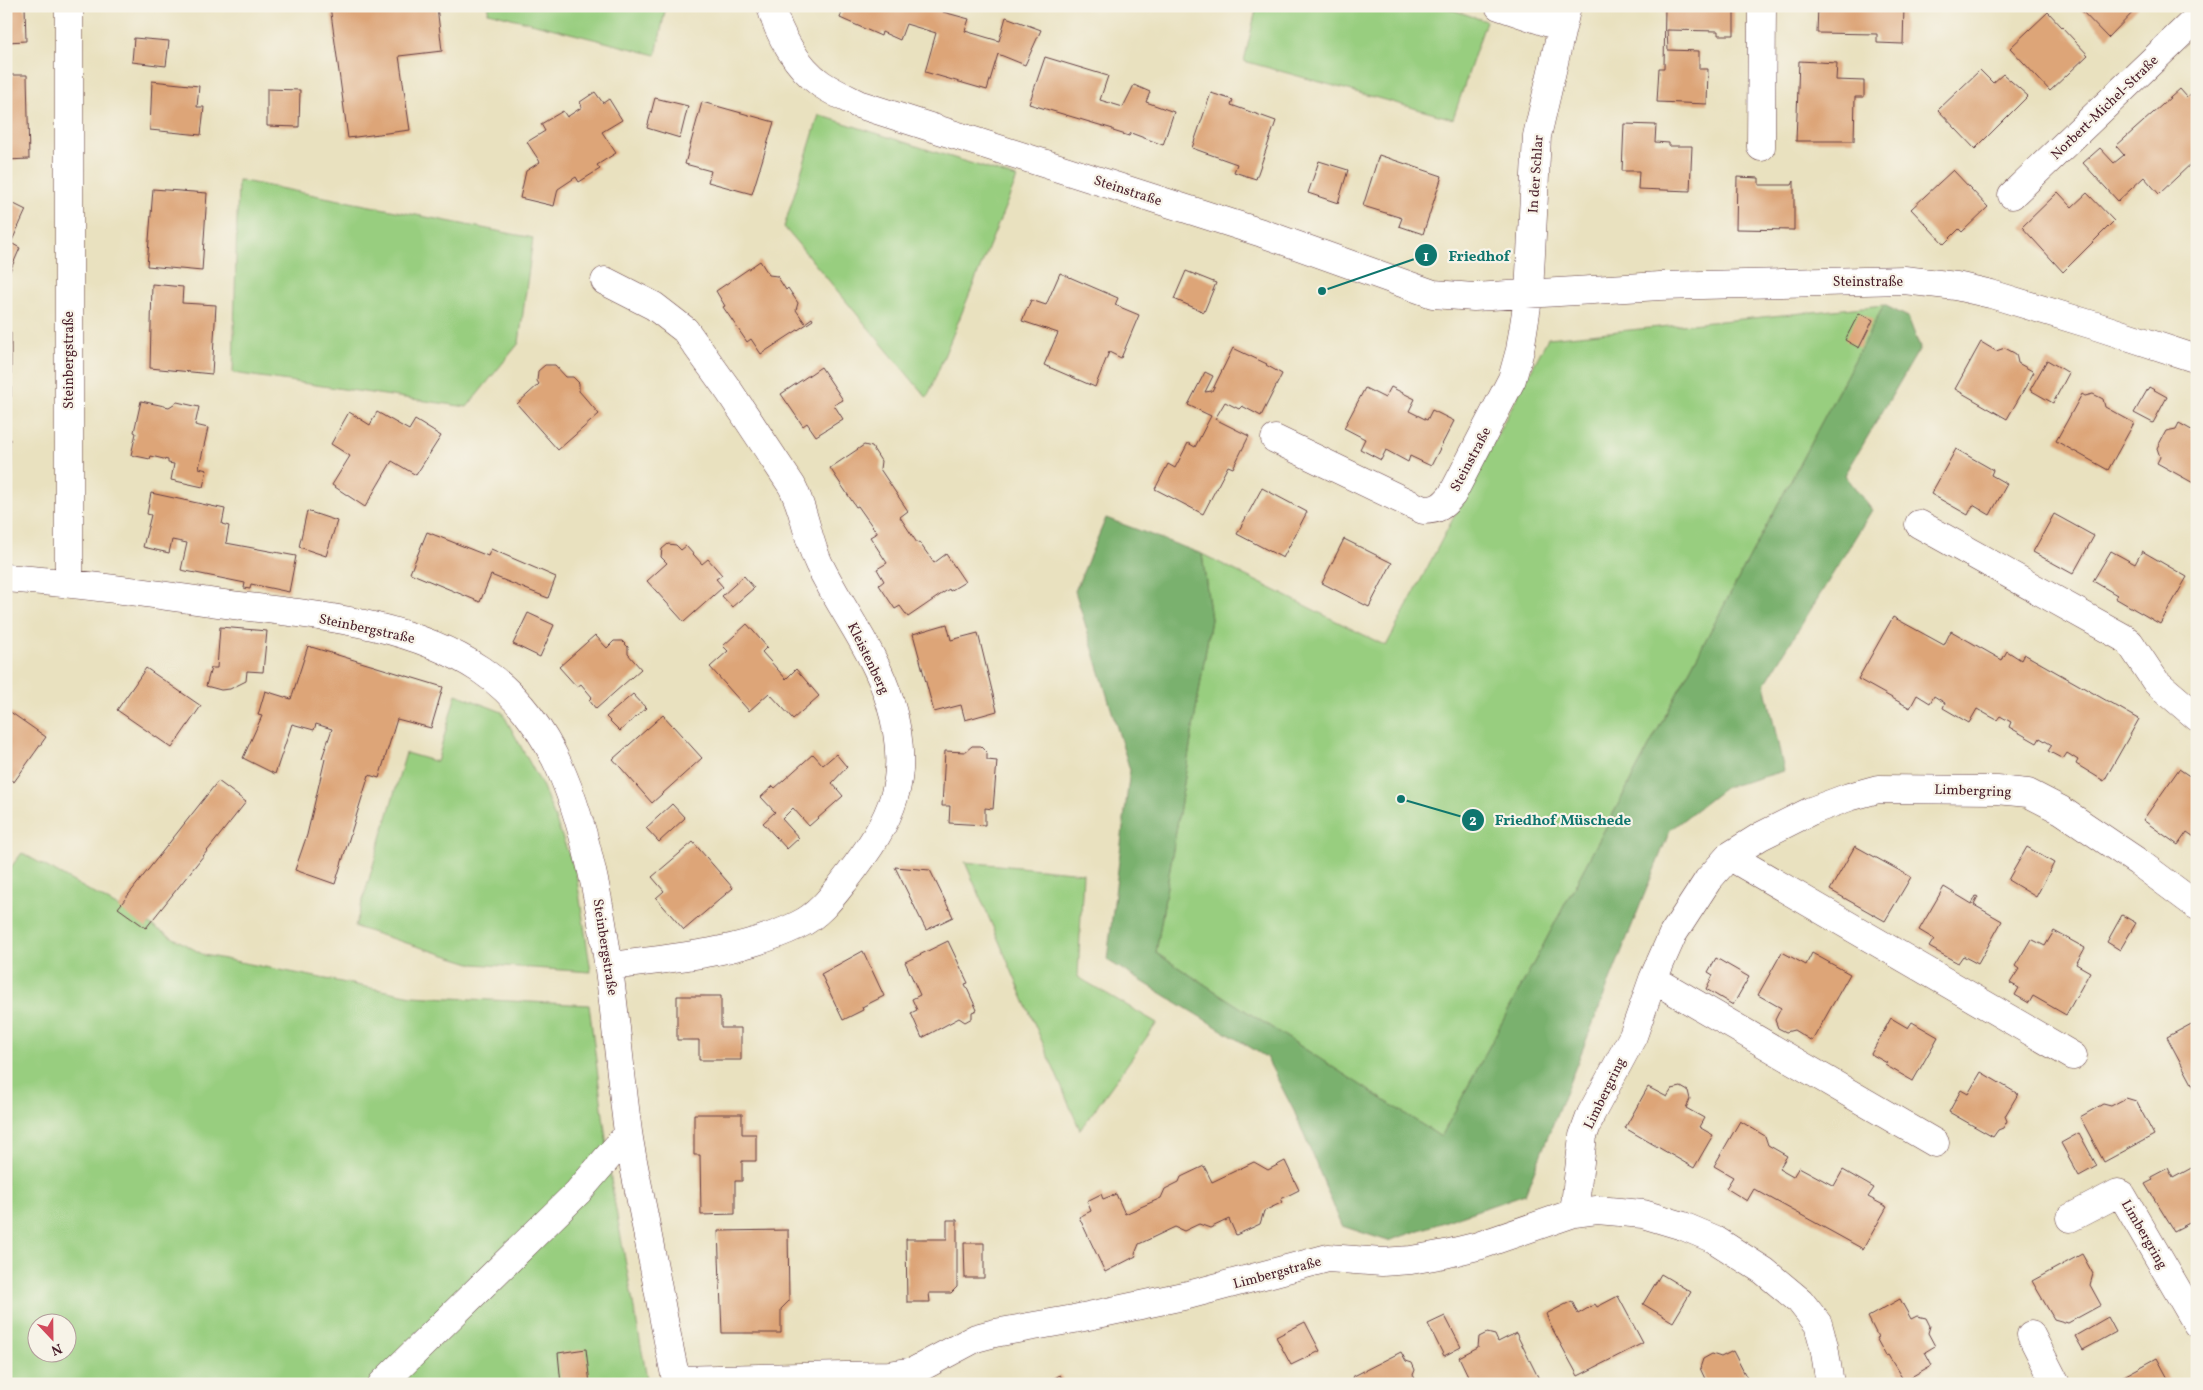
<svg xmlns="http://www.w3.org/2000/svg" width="2203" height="1390" font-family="Vollkorn,serif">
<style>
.green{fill:#98ce7f;stroke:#717655;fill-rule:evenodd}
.forest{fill:#7ab16e;stroke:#62684c}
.building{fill:#dda578}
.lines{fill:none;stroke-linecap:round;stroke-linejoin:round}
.minor-casing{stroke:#623c41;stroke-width:29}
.minor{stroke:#fff;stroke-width:28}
.labels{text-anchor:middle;stroke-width:4.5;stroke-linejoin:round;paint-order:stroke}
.street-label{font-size:14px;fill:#4a1f2b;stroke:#f7f3e8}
.leader{fill:none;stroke:#0f766e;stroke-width:2}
.callout-dot{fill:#0f766e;stroke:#f7f3e8;stroke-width:2}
.mark-label{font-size:15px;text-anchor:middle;font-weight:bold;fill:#fff}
.callout-label{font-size:15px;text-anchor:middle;font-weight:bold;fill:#0f766e;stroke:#f7f3e8;stroke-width:4.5;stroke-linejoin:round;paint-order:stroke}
</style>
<rect width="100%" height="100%" fill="#f7f3e8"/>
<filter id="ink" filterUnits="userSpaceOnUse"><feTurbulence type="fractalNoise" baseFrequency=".02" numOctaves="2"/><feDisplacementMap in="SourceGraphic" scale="10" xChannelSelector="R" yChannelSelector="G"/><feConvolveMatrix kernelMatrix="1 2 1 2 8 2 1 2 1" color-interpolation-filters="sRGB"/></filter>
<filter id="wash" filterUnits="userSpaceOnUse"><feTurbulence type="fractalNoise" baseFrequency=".0096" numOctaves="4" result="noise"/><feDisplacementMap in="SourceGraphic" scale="20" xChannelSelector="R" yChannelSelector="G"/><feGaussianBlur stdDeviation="1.12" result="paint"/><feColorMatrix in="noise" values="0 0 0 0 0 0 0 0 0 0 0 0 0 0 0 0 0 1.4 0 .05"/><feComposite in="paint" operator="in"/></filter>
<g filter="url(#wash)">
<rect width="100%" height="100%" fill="#e9e1bf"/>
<!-- green -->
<path class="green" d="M 489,6 L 666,6 L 656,55 L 488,12 Z
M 1257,6 L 1441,6 L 1486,21 L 1453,119 L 1244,61 Z
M 819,115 L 1017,178 L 927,398 L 784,227 Z
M 238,180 L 533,238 L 519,343 L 467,407 L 233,373 Z
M 1884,305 L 1441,1137 L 1156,953 L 1211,619 L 1202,554 L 1386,646 L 1548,338 Z
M 456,694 L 502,712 L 543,787 L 576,873 L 591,972 L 474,964 L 355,927 L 406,753 L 437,762 Z
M 22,853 L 204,955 L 412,996 L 589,1005 L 613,1194 L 648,1384 L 6,1384 L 6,873 ZM 38,1322 L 68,1322 L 68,1352 L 38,1352 Z
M 965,862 L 1083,873 L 1078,977 L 1157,1023 L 1080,1130 Z"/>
<!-- forest -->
<path class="forest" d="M 1884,305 L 1908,317 L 1920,348 L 1845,475 L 1872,510 L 1765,684 L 1784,771 L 1724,788 L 1670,830 L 1525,1194 L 1388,1241 L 1342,1226 L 1294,1111 L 1266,1057 L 1107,960 L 1130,770 L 1075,591 L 1106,518 L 1202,554 L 1211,619 L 1156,953 L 1441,1137 Z"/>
<g id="blocks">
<!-- building -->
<path class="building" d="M 6,6 L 25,6 L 26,41 L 6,42 Z
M 330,6 L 437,6 L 442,51 L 399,56 L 410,130 L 348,138 Z
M 844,6 L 945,6 L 943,12 L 969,19 L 965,31 L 999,41 L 1006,17 L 1041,30 L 1025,65 L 998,54 L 987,90 L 925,72 L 936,33 L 906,24 L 900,40 L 882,32 L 881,36 L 840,18 Z
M 1665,6 L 1734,6 L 1734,35 L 1718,35 L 1718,31 L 1667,30 L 1668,50 L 1699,51 L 1699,69 L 1708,69 L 1707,104 L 1657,102 L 1659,68 L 1664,68 Z
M 1818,6 L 1904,6 L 1903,44 L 1877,43 L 1877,34 L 1817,33 Z
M 2077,6 L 2139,6 L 2108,38 Z
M 2048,12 L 2088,55 L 2050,91 L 2010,48 Z
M 134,38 L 169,41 L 166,66 L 132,62 Z
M 1045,57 L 1108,76 L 1100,100 L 1123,107 L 1134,85 L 1150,92 L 1146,102 L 1174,112 L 1163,145 L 1131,133 L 1129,136 L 1113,131 L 1113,129 L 1029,104 Z
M 1799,61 L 1837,63 L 1836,80 L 1864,81 L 1864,97 L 1855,97 L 1854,141 L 1796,141 Z
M 1980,70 L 1993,83 L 2003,74 L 2028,96 L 1975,149 L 1938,110 Z
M 6,75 L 27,75 L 29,159 L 6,160 Z
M 152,81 L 199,86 L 197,107 L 204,107 L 201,135 L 150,130 Z
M 267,89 L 300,90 L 299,127 L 267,126 Z
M 2180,89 L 2187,97 L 2197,89 L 2197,165 L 2194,161 L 2159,194 L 2144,177 L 2118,201 L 2083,163 L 2100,148 L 2114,163 L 2124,155 L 2116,146 Z
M 595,92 L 603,103 L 609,99 L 622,120 L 602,132 L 616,153 L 597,165 L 600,169 L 579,182 L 576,177 L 558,189 L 554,206 L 520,198 L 526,171 L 540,162 L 527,142 L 545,131 L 541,124 L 563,111 L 567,117 L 582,107 L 580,102 Z
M 1211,93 L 1233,100 L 1231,105 L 1276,121 L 1256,179 L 1234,172 L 1237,164 L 1192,148 Z
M 655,98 L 688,106 L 680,138 L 647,128 Z
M 702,102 L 774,122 L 752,194 L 708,182 L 711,171 L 685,164 Z
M 1624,124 L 1656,125 L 1655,142 L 1669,143 L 1669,146 L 1692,146 L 1690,191 L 1638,189 L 1639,171 L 1622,171 Z
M 1379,155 L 1442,176 L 1423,234 L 1399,226 L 1402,218 L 1363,206 Z
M 1319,161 L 1348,170 L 1338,203 L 1308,193 Z
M 1953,170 L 1988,207 L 1962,232 L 1959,229 L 1944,244 L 1911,209 Z
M 1737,177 L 1759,178 L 1759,185 L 1792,185 L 1794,181 L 1794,230 L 1736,229 Z
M 153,189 L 207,193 L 202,271 L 147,266 Z
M 2058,192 L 2072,207 L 2087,193 L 2114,221 L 2063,272 L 2022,227 Z
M 6,200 L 26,210 L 11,243 L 20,248 L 6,280 Z
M 760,261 L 769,275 L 777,276 L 786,290 L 788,288 L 798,303 L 796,310 L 805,323 L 812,318 L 813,320 L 761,354 L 751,339 L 747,342 L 723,307 L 725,306 L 716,291 Z
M 1186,271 L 1216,283 L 1204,312 L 1174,299 Z
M 1060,273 L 1118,298 L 1115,305 L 1139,315 L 1121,358 L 1109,352 L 1095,387 L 1044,365 L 1058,333 L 1022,321 L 1031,300 L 1046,305 Z
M 152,284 L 183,287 L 182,303 L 216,305 L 212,374 L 150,368 Z
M 1859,313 L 1873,320 L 1859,348 L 1845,340 Z
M 6,333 L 11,333 L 11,397 L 6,397 Z
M 1981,342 L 1996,351 L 2005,348 L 2016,354 L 2018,363 L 2034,372 L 2007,419 L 1955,389 Z
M 1233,348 L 1267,364 L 1266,365 L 1282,374 L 1261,416 L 1242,406 L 1239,409 L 1225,402 L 1215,419 L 1249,436 L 1233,468 L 1228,466 L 1203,514 L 1155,489 L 1168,464 L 1175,468 L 1188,443 L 1195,447 L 1211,416 L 1188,405 L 1205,372 L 1213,376 L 1205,392 L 1212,391 Z
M 2047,360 L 2069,373 L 2053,403 L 2030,390 Z
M 545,365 L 555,365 L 566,377 L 573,377 L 579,383 L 579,391 L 599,414 L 558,450 L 517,404 L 539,384 L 537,381 L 538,371 Z
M 821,367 L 843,400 L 834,405 L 843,419 L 816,436 L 807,423 L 803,426 L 781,394 Z
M 1391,387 L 1415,399 L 1409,411 L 1427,420 L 1432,410 L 1454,421 L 1431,466 L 1410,456 L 1408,462 L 1386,450 L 1381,460 L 1360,449 L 1365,439 L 1344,428 L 1365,388 L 1385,398 Z
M 2149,387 L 2167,397 L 2153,423 L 2134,413 Z
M 2082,394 L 2085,396 L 2093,394 L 2103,399 L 2105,407 L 2134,423 L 2108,470 L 2056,441 Z
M 141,401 L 169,407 L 177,402 L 199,407 L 195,425 L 208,428 L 199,468 L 207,470 L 203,487 L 171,480 L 174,464 L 168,463 L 168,460 L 151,456 L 150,459 L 131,455 L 136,433 L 134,432 Z
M 349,412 L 370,425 L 377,412 L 409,430 L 415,420 L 441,436 L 416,475 L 392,461 L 365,507 L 332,485 L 350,456 L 331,444 Z
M 2179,423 L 2197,433 L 2197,485 L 2157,463 L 2160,457 L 2157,448 L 2166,431 L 2176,429 Z
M 6,438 L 10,438 L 9,509 L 6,508 Z
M 864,445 L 872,447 L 881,461 L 880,469 L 908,511 L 900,517 L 917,543 L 919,542 L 934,563 L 946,554 L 965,582 L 950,591 L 949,589 L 908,617 L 900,606 L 895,609 L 879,585 L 884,581 L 877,569 L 887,563 L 870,537 L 877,533 L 858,506 L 856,507 L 830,468 Z
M 1956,449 L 1993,470 L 1991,475 L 2007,484 L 1990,515 L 1973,505 L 1968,515 L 1931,494 Z
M 1262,488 L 1307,512 L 1283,558 L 1237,534 Z
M 151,493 L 225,509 L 222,524 L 229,526 L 226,543 L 296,556 L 289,592 L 251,584 L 250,589 L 244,588 L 245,583 L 181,570 L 187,543 L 172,540 L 169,553 L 143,547 L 151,515 L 147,514 Z
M 307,511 L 337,521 L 326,556 L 299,547 Z
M 2054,514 L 2094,536 L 2073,574 L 2033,552 Z
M 427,532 L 488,556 L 491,549 L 556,577 L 548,598 L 491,575 L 480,602 L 410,573 Z
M 1344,539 L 1392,563 L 1369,607 L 1322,583 Z
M 668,544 L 676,545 L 681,550 L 686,546 L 702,564 L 708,559 L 722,575 L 716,579 L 723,587 L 684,622 L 647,581 L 667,563 L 661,557 L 662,549 Z
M 2111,551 L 2135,564 L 2142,551 L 2187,577 L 2160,624 L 2115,598 L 2117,595 L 2093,581 Z
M 744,576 L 754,588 L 732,607 L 722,596 Z
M 528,613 L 554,625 L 540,657 L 513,644 Z
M 1893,617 L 1944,645 L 1951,631 L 2002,660 L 2007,651 L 2021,660 L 2024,654 L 2139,719 L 2104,781 L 2076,764 L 2078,760 L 2067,753 L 2063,759 L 2048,751 L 2052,745 L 2040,738 L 2037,743 L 2009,727 L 2011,722 L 2000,716 L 1997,720 L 1977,709 L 1969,723 L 1943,708 L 1945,703 L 1934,696 L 1930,703 L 1917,695 L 1910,708 L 1858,679 Z
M 747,624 L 767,647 L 762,652 L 786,679 L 796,669 L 819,696 L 793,719 L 769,693 L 749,711 L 710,667 L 728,651 L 723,646 Z
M 947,624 L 951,640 L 978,633 L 997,711 L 965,720 L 961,705 L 934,712 L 913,634 Z
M 220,627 L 267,631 L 263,672 L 247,671 L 246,681 L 230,689 L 221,690 L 206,686 L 211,668 L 217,668 Z
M 595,635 L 607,648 L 614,641 L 622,641 L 628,647 L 628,654 L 641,669 L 596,709 L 589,700 L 592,697 L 581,684 L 577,687 L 559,667 Z
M 308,646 L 443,687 L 431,728 L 397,719 L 379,778 L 369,775 L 335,884 L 295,870 L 307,835 L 325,759 L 322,758 L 332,729 L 316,724 L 314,730 L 292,724 L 275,774 L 243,758 L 262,716 L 258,715 L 265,691 L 291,699 Z
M 146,668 L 201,706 L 172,748 L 117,710 Z
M 633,694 L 646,708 L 620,731 L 606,717 Z
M 6,709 L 46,737 L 14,782 L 6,777 Z
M 663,715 L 702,758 L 652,803 L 613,759 Z
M 972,746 L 980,746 L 987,753 L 987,760 L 997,761 L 993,809 L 985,808 L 985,825 L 949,823 L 950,806 L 942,806 L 945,751 L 965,752 Z
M 813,754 L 823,765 L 836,754 L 847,767 L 832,783 L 843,796 L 809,826 L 793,808 L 782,819 L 799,838 L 787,849 L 763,823 L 775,812 L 761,797 L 773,786 L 775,788 Z
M 2179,769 L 2197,781 L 2197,839 L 2187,832 L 2178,845 L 2143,820 Z
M 218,781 L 246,802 L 146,928 L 118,908 Z
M 672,804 L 685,818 L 659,842 L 646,828 Z
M 693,842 L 733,888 L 684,930 L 656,898 L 664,891 L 652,877 Z
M 1855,846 L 1911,877 L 1885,921 L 1830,890 Z
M 2027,847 L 2054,863 L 2036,897 L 2008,880 Z
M 895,867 L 930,870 L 953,917 L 926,930 Z
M 1944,887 L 1972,904 L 1976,896 L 1978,897 L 1974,905 L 2002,921 L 1978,964 L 1963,956 L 1958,963 L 1929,947 L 1934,939 L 1919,930 Z
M 2122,915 L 2136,923 L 2120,950 L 2107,942 Z
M 2054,931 L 2085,948 L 2076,964 L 2090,972 L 2066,1015 L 2033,996 L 2029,1003 L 2015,995 L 2019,988 L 2010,983 L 2019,969 L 2015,966 L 2031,939 L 2045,946 Z
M 948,941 L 968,983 L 965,984 L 977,1010 L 972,1012 L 972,1018 L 965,1022 L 959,1018 L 922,1038 L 911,1013 L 917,1010 L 912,999 L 920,995 L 905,962 Z
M 863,951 L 884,996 L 862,1007 L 863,1010 L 843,1020 L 821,974 Z
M 1782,952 L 1806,965 L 1812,953 L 1850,974 L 1812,1041 L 1794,1030 L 1786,1032 L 1778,1028 L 1775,1020 L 1781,1008 L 1758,995 Z
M 1716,958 L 1749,977 L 1733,1005 L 1706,989 L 1713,975 L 1708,972 Z
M 677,996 L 721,996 L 721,1028 L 741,1028 L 741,1060 L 699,1060 L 699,1040 L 677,1040 Z
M 1891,1018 L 1908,1028 L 1912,1022 L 1938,1037 L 1913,1081 L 1885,1065 L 1887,1063 L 1871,1054 Z
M 2197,1021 L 2197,1093 L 2167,1037 Z
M 1981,1072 L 2018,1094 L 2005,1116 L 2007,1121 L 2003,1128 L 1998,1130 L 1993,1137 L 1949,1112 L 1961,1090 L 1968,1094 Z
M 1648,1087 L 1667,1097 L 1672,1089 L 1681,1087 L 1688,1091 L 1690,1099 L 1686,1108 L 1704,1118 L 1699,1127 L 1713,1135 L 1694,1168 L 1625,1128 Z
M 2126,1098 L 2136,1101 L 2154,1135 L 2104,1162 L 2080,1117 L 2103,1104 L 2111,1106 Z
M 694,1114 L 742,1114 L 742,1134 L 756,1134 L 756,1161 L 742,1161 L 742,1181 L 735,1181 L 735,1214 L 701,1215 L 700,1155 L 694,1155 Z
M 1740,1121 L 1765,1136 L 1768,1145 L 1787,1156 L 1779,1169 L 1793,1177 L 1799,1167 L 1834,1186 L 1843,1170 L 1874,1188 L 1868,1197 L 1887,1207 L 1863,1249 L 1754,1189 L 1747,1201 L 1726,1188 L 1733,1177 L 1714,1166 Z
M 2079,1133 L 2097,1166 L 2079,1176 L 2061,1143 Z
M 1285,1161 L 1299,1190 L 1281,1199 L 1283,1202 L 1264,1211 L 1260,1224 L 1236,1235 L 1229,1219 L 1210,1228 L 1199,1224 L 1184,1231 L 1175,1227 L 1139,1244 L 1135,1254 L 1136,1256 L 1105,1272 L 1079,1217 L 1091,1211 L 1087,1201 L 1101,1194 L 1103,1199 L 1116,1194 L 1125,1214 L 1161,1198 L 1165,1189 L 1179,1182 L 1181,1177 L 1204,1166 L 1212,1182 L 1254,1162 L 1268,1170 Z
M 2197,1165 L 2197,1219 L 2174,1231 L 2145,1184 L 2153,1180 L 2151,1177 L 2168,1168 L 2173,1178 Z
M 947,1220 L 957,1220 L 957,1287 L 951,1293 L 929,1293 L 930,1302 L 907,1302 L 906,1239 L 947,1239 Z
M 788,1230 L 789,1301 L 781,1309 L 781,1333 L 722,1333 L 718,1231 Z
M 964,1243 L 984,1243 L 984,1278 L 965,1278 Z
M 2082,1254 L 2093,1274 L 2090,1285 L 2101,1305 L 2068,1323 L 2054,1319 L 2032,1281 Z
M 1661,1274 L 1691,1292 L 1673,1322 L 1643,1304 Z
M 1618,1296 L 1643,1343 L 1578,1376 L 1553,1330 L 1546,1314 L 1572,1301 L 1578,1314 L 1595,1304 L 1597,1307 Z
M 1900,1299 L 1911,1319 L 1917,1316 L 1926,1318 L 1930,1326 L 1928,1333 L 1935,1346 L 1925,1352 L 1932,1365 L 1904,1381 L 1888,1355 L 1886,1356 L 1876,1338 L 1878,1337 L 1868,1317 Z
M 1445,1316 L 1461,1347 L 1444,1356 L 1428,1324 Z
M 2108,1317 L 2116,1332 L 2083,1350 L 2075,1336 Z
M 1305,1322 L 1320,1351 L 1291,1365 L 1276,1337 Z
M 1487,1333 L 1495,1335 L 1498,1342 L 1516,1333 L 1540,1381 L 1535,1384 L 1472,1384 L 1459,1357 L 1478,1347 L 1479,1337 Z
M 586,1349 L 590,1384 L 561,1384 L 558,1353 Z
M 1733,1351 L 1750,1384 L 1706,1384 L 1706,1381 L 1700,1368 L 1703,1359 L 1712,1354 L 1721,1357 Z
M 1401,1352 L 1406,1361 L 1412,1363 L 1415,1370 L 1413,1375 L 1418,1384 L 1355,1384 L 1352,1377 Z
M 2157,1358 L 2171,1384 L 2114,1384 L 2113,1382 Z
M 1060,1375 L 1065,1384 L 1045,1384 Z"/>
</g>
</g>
<g filter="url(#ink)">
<use href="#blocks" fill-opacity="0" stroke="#623c41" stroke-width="1"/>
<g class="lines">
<!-- minor casing -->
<g class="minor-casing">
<path id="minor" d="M 771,6 C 778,34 797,67 821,84 C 833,92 846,98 858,104 L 1262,233 L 1433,294 L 1474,297 L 1660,286 L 1904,280 L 1956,286 L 1991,294 L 2093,325 L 2197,359
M 1499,6 L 1561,27
M 1761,147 L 1762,6
M 2012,195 L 2197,18
M 605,281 L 654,306 L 685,330 L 729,391 L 792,486 C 805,511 807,539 819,564 C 842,611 875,652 890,702 C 913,778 893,819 846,879 C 832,897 819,915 798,925 C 740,953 673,958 610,966
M 1275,439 L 1423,510 C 1438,510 1443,506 1452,495 L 1512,379 L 1520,350 L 1529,293 L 1537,136 L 1567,6
M 1919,524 L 2124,638 L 2130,643 L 2156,682 L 2197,717
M 6,578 C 77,583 147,593 217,603 C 306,615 404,619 481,670 C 553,719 578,804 595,885 C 612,967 617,1049 628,1132 C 633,1167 642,1202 648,1237 C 658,1286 666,1335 677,1384
M 69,582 L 69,6
M 1729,856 L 2073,1056
M 1653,979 L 1935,1143
M 1574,1213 L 1583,1136 L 1591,1114 L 1633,1036 L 1653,979 L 1673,934 L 1708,880 L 1729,856 L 1761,836 L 1811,811 L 1849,797 L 1878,789 L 1997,790 L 2028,793 L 2061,810 L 2138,862 L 2197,906
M 2070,1218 L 2118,1193 L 2122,1195 L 2197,1324
M 2031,1335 L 2056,1384
M 676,1380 L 889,1375 L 914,1371 L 976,1338 L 995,1333 L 1074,1319 L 1188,1295 L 1328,1258 L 1382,1262 L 1411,1260 L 1445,1254 L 1478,1246 L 1574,1213 L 1597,1210 L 1643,1214 L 1683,1226 L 1714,1239 L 1764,1271 L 1800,1301 L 1818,1324 L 1824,1346 L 1830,1384
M 382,1384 L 578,1192 L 628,1134"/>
</g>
<!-- minor -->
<use href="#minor" class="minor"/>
</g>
</g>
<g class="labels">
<!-- street labels -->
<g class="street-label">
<text transform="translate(2104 107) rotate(-44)" y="5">Norbert-Michel-Straße</text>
<text transform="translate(1535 174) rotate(-86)" y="5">In der Schlar</text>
<text transform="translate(1128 190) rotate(18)" y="5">Steinstraße</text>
<text x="1868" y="286">Steinstraße</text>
<text transform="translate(68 360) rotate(-90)" y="5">Steinbergstraße</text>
<text transform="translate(1470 459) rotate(-62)" y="5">Steinstraße</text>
<text transform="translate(367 628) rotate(12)" y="5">Steinbergstraße</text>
<text transform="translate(869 658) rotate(64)" y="5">Kleistenberg</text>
<text transform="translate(1973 790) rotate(2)" y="5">Limbergring</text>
<text transform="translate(606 947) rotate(81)" y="5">Steinbergstraße</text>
<text transform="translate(1604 1093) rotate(-64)" y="5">Limbergring</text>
<text transform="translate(2145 1234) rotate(60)" y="5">Limbergring</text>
<text transform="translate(1277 1272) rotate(-15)" y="5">Limbergstraße</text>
</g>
</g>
<!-- callouts -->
<path class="leader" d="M1322 291L1426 255M1401 799L1473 820"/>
<g class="callout-dot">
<circle cx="1322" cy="291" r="5"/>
<circle cx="1401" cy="799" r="5"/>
<circle cx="1426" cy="255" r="12"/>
<circle cx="1473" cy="820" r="12"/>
</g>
<g class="mark-label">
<text x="1426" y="261">1</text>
<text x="1473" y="825">2</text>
</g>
<g class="callout-label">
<text x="1479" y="261">Friedhof</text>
<text x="1563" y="825">Friedhof Müschede</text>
</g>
<!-- margin -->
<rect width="2203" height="1390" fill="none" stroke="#f7f3e8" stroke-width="25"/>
<!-- north arrow -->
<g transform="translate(52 1338) rotate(158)"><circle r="24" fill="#f7f3e8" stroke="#b29e9c"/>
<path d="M0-4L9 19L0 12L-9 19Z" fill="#d1495b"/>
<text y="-8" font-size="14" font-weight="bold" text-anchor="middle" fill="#4a1f2b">N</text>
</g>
</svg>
